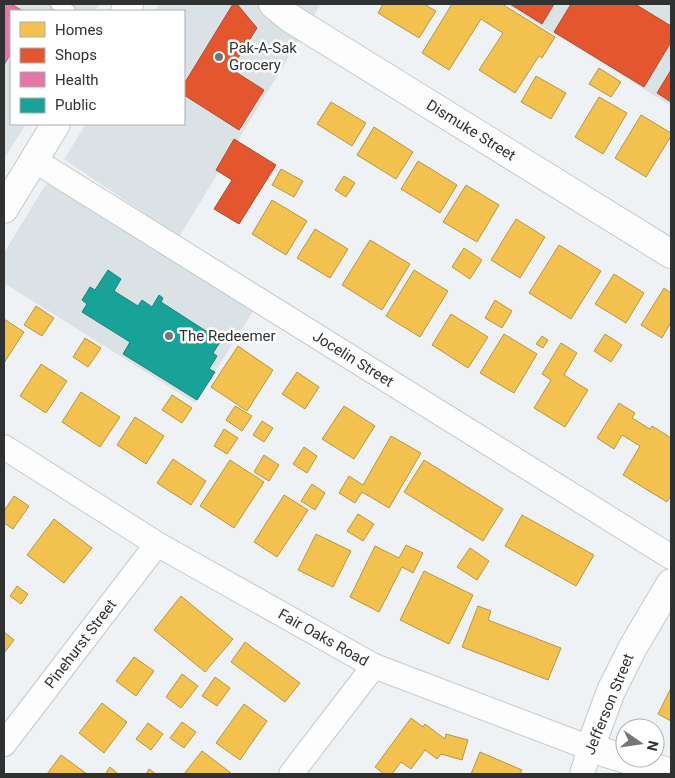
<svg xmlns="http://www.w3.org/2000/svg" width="675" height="778" font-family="Roboto,sans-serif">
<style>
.built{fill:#dae2e6}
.homes{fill:#f2c14e;stroke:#b89646}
.shops{fill:#e4572e;stroke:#ae4c2f}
.health{fill:#e377a8;stroke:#ad6285}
.public{fill:#17a398;stroke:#1e8179}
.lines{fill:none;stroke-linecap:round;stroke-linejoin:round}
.lane-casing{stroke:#c6c8c9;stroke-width:15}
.street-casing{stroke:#c6c8c9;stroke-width:26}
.secondary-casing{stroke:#c6c8c9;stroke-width:30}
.lane{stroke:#fdfdfd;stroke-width:12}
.street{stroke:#fdfdfd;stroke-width:24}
.secondary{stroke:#fdfdfd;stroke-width:28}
.poi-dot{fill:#737576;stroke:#fff;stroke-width:2}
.labels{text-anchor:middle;stroke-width:5;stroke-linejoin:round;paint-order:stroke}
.poi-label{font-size:15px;fill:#303232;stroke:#fff;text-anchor:start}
.street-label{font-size:15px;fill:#303232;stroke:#fff}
</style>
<rect width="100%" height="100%" fill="#eff2f4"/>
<!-- built -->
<path class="built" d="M 4,4 L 100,4 L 95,11 L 11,11 L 11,124 L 26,124 L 4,159 Z
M 159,4 L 321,4 L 179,237 L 64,159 L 86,124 L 184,124 L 184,11 L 155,11 Z
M 506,4 L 671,4 L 671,106 Z
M 49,183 L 256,307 L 195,403 L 4,283 L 4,253 L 44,187 Z"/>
<!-- homes -->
<path class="homes" d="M 383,4 L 424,4 L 436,11 L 419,38 L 378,13 Z
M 452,4 L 502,4 L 555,37 L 542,58 L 539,56 L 515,93 L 479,70 L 503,33 L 481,19 L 449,70 L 422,53 Z
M 599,68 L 621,82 L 611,97 L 589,84 Z
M 536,76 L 566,93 L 551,119 L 521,102 Z
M 599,97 L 627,113 L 603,154 L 575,137 Z
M 331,102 L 366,123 L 352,146 L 317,124 Z
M 641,115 L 671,133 L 671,136 L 646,177 L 615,158 Z
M 374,127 L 413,152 L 396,179 L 357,155 Z
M 418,161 L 457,185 L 440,213 L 401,189 Z
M 281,169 L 303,181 L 294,197 L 272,185 Z
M 344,176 L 355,183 L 346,197 L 335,190 Z
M 466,185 L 499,205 L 477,242 L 443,222 Z
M 272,200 L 307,221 L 286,255 L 252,234 Z
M 516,219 L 545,237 L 520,278 L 491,260 Z
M 315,229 L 348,249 L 330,278 L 297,258 Z
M 370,240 L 410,264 L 382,310 L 342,285 Z
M 559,245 L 601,271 L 571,319 L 529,293 Z
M 464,248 L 482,260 L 470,279 L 452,267 Z
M 414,270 L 448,291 L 420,337 L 386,316 Z
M 614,274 L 644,293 L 626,323 L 595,304 Z
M 664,288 L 671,293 L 671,322 L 662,338 L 641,325 Z
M 495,300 L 512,311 L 502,328 L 485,318 Z
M 36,306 L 54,318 L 42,336 L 24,325 Z
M 451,314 L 488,337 L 468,368 L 432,345 Z
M 4,319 L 24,332 L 4,363 Z
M 504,334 L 537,354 L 514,393 L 480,373 Z
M 605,334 L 622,345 L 611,362 L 594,351 Z
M 542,336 L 548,340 L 543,348 L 536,344 Z
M 85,338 L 101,348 L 88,367 L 73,357 Z
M 561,343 L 577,353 L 564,375 L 588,390 L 565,427 L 534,408 L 551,380 L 542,374 Z
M 238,346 L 273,370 L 247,411 L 211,387 Z
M 41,364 L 67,381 L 46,413 L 20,396 Z
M 297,372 L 319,387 L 305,409 L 282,394 Z
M 81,392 L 120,417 L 100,447 L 62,422 Z
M 172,395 L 192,408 L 182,423 L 162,410 Z
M 619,403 L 635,413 L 632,418 L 650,429 L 652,426 L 671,438 L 671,495 L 667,502 L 623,475 L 640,446 L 622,435 L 614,449 L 597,438 Z
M 235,406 L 252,416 L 242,431 L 226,420 Z
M 344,406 L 375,426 L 354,459 L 322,439 Z
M 135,417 L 164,436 L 146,464 L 117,445 Z
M 262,421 L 273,428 L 264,442 L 253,435 Z
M 224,429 L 238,438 L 227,454 L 214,446 Z
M 391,436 L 421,453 L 389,508 L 362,492 L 355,503 L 339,493 L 349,476 L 363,485 Z
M 304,447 L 317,456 L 307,473 L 293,464 Z
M 264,455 L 279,465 L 269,481 L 254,472 Z
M 173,459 L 206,481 L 191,505 L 157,483 Z
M 230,460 L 264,482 L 234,528 L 200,506 Z
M 424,460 L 503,509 L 483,541 L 404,492 Z
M 312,484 L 325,493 L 315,510 L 301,501 Z
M 284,495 L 308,510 L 277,557 L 254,542 Z
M 14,496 L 29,506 L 13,529 L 4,523 L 4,511 Z
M 358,514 L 374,524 L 363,541 L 347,531 Z
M 522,515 L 594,555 L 576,586 L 505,546 Z
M 54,519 L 92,548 L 64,583 L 27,555 Z
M 316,534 L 351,551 L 333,587 L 298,570 Z
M 406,545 L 423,553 L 413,573 L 402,567 L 379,612 L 350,597 L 375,546 L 399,558 Z
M 470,548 L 489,561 L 477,580 L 457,567 Z
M 424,571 L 473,595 L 449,644 L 400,620 Z
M 17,586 L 28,594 L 21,604 L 10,596 Z
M 181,596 L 233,639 L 205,672 L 154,630 Z
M 478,606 L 491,611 L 488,620 L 561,648 L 548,680 L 462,647 Z
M 4,632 L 14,640 L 4,653 Z
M 245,642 L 300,683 L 285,702 L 231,662 Z
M 134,657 L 154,671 L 136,696 L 116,681 Z
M 182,674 L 198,686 L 181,708 L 166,697 Z
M 215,677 L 230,688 L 217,706 L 202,696 Z
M 671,688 L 671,721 L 658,714 Z
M 102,703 L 127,722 L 104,753 L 79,733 Z
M 244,704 L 267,721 L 240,760 L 216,743 Z
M 411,718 L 423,727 L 425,724 L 445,739 L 446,734 L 468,740 L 462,760 L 441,754 L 437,759 L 425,750 L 411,769 L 401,762 L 392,774 L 384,774 L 375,767 Z
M 182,722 L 196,732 L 184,748 L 170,738 Z
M 148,723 L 163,734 L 151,750 L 136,739 Z
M 202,751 L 231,773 L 229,774 L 184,774 Z
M 480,752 L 522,770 L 520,774 L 471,774 Z
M 61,755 L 87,774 L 47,774 Z
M 110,767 L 118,774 L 105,774 Z
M 149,769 L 156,774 L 146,774 Z"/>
<!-- shops -->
<path class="shops" d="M 233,4 L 237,4 L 257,28 L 231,69 L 264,90 L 239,130 L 184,95 L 184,84 Z
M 510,4 L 554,4 L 542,24 Z
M 571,4 L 635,4 L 671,26 L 671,42 L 644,87 L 554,32 Z
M 671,70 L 671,102 L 657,93 Z
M 234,139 L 276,165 L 239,224 L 214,209 L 232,180 L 216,170 Z"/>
<!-- health -->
<path class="health" d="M 4,4 L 11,4 L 23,11 L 11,11 L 11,53 L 4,65 Z"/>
<!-- public -->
<path class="public" d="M 108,270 L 121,279 L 114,291 L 138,306 L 142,300 L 152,307 L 159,295 L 163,298 L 161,302 L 209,333 L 209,332 L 222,339 L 213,353 L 217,356 L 209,369 L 215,372 L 197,400 L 123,354 L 130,342 L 82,312 L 87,304 L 82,300 L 90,287 L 95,290 Z"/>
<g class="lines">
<!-- lane casing -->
<g class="lane-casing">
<path id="lane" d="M 57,4 L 69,11"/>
</g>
<!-- street casing -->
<g class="street-casing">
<g id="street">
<path id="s1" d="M 34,160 L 671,557"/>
<path id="s2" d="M 4,447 L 157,544 L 374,666 L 590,748 L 582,774"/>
<path id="s3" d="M 4,744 L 157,544"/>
<path d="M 291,774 L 374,666"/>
</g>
</g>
<!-- secondary casing -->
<g class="secondary-casing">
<g id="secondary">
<path id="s4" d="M 273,4 L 290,18 L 671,254"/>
<path d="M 125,11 L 129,4"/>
<path d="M 4,209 L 56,124"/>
<path d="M 671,583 L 633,647 L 611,691 L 590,748 L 671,773"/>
</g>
</g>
<!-- lane -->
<use href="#lane" class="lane"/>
<!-- street -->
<use href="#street" class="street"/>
<!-- secondary -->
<use href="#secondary" class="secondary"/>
</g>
<!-- markers -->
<g class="poi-dot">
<circle cx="219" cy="57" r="5"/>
<circle cx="169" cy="336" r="5"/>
</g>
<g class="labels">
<!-- poi labels -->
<g class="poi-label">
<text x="229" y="53">Pak-A-Sak<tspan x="229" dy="17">Grocery</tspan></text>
<text x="179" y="341">The Redeemer</text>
</g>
<!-- street labels -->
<g class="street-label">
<text dy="5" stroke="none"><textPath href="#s4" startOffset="235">Dismuke Street</textPath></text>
<text dy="5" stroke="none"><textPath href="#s1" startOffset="376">Jocelin Street</textPath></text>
<text dy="5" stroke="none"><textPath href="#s2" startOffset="372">Fair Oaks Road</textPath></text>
<text dy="5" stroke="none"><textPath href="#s3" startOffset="126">Pinehurst Street</textPath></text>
<text transform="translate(609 704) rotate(-68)" y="5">Jefferson Street</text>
</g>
</g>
<!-- border -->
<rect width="675" height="778" fill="none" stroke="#303232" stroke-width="10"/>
<!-- legend -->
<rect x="10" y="10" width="175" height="115" fill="#ffffff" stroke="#acadad"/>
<rect x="20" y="22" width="25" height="15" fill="#f2c14e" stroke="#acadad"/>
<text x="55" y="35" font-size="15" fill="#303232">Homes</text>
<rect x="20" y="48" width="25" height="15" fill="#e4572e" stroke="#acadad"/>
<text x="55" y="60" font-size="15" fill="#303232">Shops</text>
<rect x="20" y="72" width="25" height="15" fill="#e377a8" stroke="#acadad"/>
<text x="55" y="85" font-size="15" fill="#303232">Health</text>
<rect x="20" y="98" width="25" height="15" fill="#17a398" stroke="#acadad"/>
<text x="55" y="110" font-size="15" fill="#303232">Public</text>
<!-- north arrow -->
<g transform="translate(640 743) rotate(103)"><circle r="24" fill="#ffffff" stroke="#acadad"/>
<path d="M0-4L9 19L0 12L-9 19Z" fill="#737576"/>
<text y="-8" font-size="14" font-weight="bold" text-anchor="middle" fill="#303232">N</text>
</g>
</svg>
